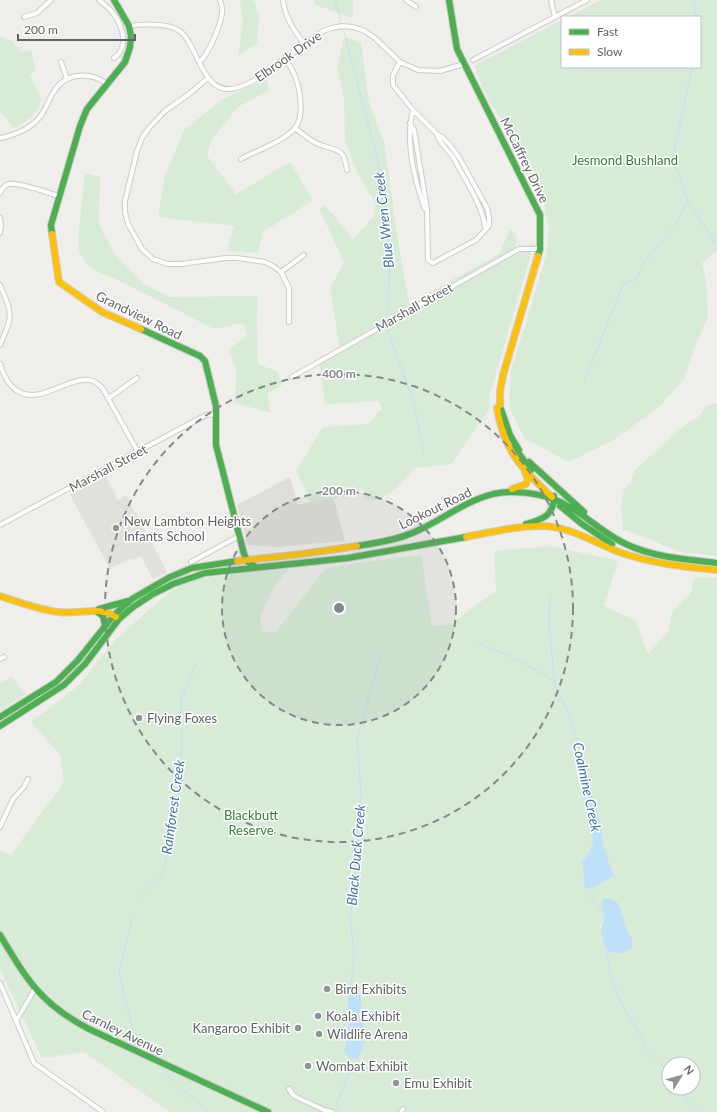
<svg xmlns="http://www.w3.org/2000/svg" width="717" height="1112" font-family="Lato,sans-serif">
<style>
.industrial{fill:#dfddda}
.education{fill:#e2e0da}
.green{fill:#d8ebd6;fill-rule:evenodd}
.water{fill:#bfe0f9}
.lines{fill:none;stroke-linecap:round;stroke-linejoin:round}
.stream{stroke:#bfe0f9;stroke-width:1}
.street-casing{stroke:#cbcccc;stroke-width:6}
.fast-casing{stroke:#cacacb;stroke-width:8}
.slow-casing{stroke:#cacacb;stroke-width:8}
.street{stroke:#fdfcfc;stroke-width:4}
.fast{stroke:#4caf50;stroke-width:6}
.slow{stroke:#ffc107;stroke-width:6}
.ring{fill:none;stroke:#84888a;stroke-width:2;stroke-dasharray:7 5}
.poi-dot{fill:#919496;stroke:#fff;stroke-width:1.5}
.labels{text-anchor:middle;stroke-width:3;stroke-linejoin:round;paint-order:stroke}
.street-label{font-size:13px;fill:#5f6368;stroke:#fff}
.park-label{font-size:13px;fill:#348238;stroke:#fff}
.poi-label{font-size:13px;fill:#5f6368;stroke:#fff;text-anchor:start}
.water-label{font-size:14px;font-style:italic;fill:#4174aa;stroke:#fff}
.centre{fill:#84888a;stroke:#fff;stroke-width:2}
.ring-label{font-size:12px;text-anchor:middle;font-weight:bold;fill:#84888a;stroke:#fff;stroke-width:3;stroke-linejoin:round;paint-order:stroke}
</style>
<rect width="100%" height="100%" fill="#efeeea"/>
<!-- industrial -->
<path class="industrial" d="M 290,477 L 298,505 L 333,496 L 345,541 L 274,547 L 249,545 L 247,543 L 237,505 Z"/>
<!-- education -->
<path class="education" d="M 106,476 L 118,500 L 126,495 L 167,572 L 153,579 L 141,556 L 133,560 L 131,558 L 110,569 L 70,495 Z"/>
<!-- green -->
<path class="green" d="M 240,0 L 254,0 L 259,16 L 257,43 L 238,57 L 243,22 Z
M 314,0 L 353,0 L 353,18 L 315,5 Z
M 601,0 L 717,0 L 717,250 L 702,263 L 706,281 L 708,316 L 694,349 L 684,379 L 659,407 L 612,441 L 569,462 L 524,438 L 509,407 L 511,371 L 546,257 L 549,229 L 543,201 L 518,145 L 488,99 L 474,66 L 562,20 L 562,67 L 700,67 L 700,17 L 568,17 Z
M 0,37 L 12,41 L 21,52 L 31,50 L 36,70 L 30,75 L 41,99 C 37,116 28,120 14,128 L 0,112 Z
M 344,37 L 361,42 L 369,103 L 384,142 L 397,235 L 409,304 L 499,254 L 510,229 L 516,235 L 516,249 L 534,243 L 489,397 L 489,410 L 451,464 L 415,468 L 394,490 L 378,500 L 365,499 L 363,490 L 356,490 L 354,495 L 310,501 L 296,470 L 323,427 L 369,424 L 382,408 L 378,401 L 325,404 L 319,363 L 340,350 L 330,288 L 344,263 L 320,210 L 324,204 L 353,239 L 373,217 L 376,204 L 358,174 L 345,140 L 344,100 L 337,67 Z
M 266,79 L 269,90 L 238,107 L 211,141 L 207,156 L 236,194 L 290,162 L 313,200 L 263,232 L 258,253 L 227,251 L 234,226 L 158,217 L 165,176 L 184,130 L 221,100 Z
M 85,173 L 100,177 L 99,224 L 115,255 L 143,284 L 169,297 L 258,296 L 257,320 L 258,364 L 278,372 L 282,385 L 267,394 L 271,413 L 235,403 L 236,370 L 229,350 L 247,335 L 243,323 L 214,329 L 124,283 L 91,269 L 79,252 L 78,237 Z
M 717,403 L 717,556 L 681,552 L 623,529 L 621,505 L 624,490 L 631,482 L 635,470 L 687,423 L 697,418 L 708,405 Z
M 550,546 L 618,561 L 604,606 L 636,621 L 648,654 L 668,632 L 672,612 L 690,595 L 694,578 L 717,578 L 717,1112 L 170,1112 L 84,1052 L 42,1058 L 0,969 L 0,851 L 11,855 L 64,782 L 60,755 L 31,722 L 79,685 L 114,641 L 161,599 L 189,579 L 288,569 L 271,592 L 260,617 L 262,632 L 276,632 L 325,569 L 342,565 L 421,555 L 432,626 L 451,624 L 477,604 L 496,592 L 494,551 ZM 585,774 L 586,781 L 602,829 L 603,845 L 614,876 L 585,889 L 582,862 L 588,854 L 593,843 L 590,818 L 582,792 ZM 602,902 L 619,904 L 626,928 L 632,939 L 600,928 L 604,917 ZM 349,1003 L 362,1003 L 359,1015 L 364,1026 L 346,1046 L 345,1035 L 349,1018 L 351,1014 ZM 669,1064 L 693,1064 L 693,1088 L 669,1088 Z
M 11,676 L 26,694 L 0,711 L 0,684 Z"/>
<!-- water -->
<path class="water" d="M 585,772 L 586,781 L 595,803 L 602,829 L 603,845 L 614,876 L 598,885 L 585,889 L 582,862 L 588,854 L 593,843 L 590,818 L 582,792 Z
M 604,898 L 614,900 L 619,904 L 626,928 L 632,939 L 632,948 L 623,953 L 609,952 L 605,945 L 601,931 L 604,917 L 602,902 Z
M 351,985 L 359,990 L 362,1003 L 359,1015 L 364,1026 L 364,1040 L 362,1050 L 357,1058 L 352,1059 L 347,1055 L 344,1051 L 346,1046 L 345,1036 L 351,1014 L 347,1009 L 349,1003 L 347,995 Z"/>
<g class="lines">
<!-- stream -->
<path class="stream" d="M 335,0 L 341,21
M 694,0 L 695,17
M 344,32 L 378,161 L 390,259 L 387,321
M 692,67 L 673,157 L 688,202 L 713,239 L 717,247
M 387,325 L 387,329 L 414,403 L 424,454
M 584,381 L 623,285 L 636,279 L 645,261 L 675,226 L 688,202
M 550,595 L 549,623 L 555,686 L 569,715 L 581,752 L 585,772
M 479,643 L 522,662 L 555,681
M 598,883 L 589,895 L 604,915
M 136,902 L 162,874 L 171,840 L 178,790 L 182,749 L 181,699 L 196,664
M 132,919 L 119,973 L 133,1031 L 151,1053
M 605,942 L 611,979 L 623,1007 L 643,1040 L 647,1050 L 664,1067 L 669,1074
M 351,985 L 354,952 L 350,918 L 355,886 L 354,843 L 361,794 L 357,739 L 381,654
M 162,1068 L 171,1079 L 209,1112
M 679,1088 L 689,1103 L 698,1112
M 339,1112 L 337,1103 L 349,1072 L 350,1066"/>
<!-- street casing -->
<g class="street-casing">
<path id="street" d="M 99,0 C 104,4 109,8 113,13 C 122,25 130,47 114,58
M 283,0 C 285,18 294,30 304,44
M 406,0 L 416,7
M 551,0 L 555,17
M 24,17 L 37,13 L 51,0
M 129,26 C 141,24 167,23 178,30 C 184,33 188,40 191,46 C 207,77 214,103 253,81 L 323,31 L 332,28 L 342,26 L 353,27 L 365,31 L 376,39 L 400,62 L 418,70 L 440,71 L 464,64
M 473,60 L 587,0
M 61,62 L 67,79
M 199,62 C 208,56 221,24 222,13 C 223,8 221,4 220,0
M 400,62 L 393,75 L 393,85 L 413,110 L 437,134 L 442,137 L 450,145 L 460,159 L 487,208 L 489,217 L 489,226 L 476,240 L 433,263 L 428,260 L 427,209 L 414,130 L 410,123
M 208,78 L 189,94 L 165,111 L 149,128 L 142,138 L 137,151 L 125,201 L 125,212 L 128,224 L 142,249 L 153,259 L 167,264 L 181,264 L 226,258 L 237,258 L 265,262 L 273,266 L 281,272 L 289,288 L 289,322
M 413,110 C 405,143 414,178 425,209
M 295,128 C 302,133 309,140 318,144 C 337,152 343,145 347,170
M 437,134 C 438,143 450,151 454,159 C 463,176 486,211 485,230
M 0,138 C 15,135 30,129 40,117 C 46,109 49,98 55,90 C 67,72 91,72 107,84
M 241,159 C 257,150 283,142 295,128 C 302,119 301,106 300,95 C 298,81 294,70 285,59
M 0,193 C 2,189 4,185 9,184 C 18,182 49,193 59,196
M 0,218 L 1,225 L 0,233
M 281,272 L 304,255
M 0,285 C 13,315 13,315 0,345
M 0,364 C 3,374 8,384 16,390 C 38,405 62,381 84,380 C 92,379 98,383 103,389 L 138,452
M 292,377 L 519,249 L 540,249
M 109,398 L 137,378
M 0,525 L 206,415 L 216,414
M 191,562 L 239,536
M 0,659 L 4,657
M 0,827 L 13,799 L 24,787 L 28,779
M 0,983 L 34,1063 L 103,1112
M 16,1021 L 35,989
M 289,1089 L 294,1096 L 324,1110 L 332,1112
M 401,1112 L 403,1109"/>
</g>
<!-- fast casing -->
<g class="fast-casing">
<path id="fast" d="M 449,0 L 457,49 L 540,215 L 540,249 L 538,256
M 52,234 L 51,225 L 80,126 L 87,109 L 125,62 L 130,47 L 131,36 L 129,26 L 114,0
M 141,329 L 200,356 L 205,361 L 216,406 L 216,445 L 244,554 L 248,562 L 256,567
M 501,409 L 510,435 L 519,450
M 514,447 L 531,470
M 529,462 L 584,512
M 560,506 L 582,524 L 612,544
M 526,524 C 543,519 554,516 554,496
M 357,546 C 378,543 402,539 421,529 C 449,516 477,492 510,492 C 529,492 551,496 568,506 C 589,518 605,535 628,545 C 656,558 688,559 717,563
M 99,609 L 128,601
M 96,611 L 103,616 L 105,625
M 0,717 L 56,682 L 78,660 L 114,615 L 132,599 L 170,577 L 192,568 L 237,561
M 0,726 L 64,685 L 85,664 L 119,619 L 133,607 L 153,594 L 173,584 L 205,573 L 348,558 L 466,537
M 0,935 C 27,980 41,1004 89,1029 L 268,1112"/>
</g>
<!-- slow casing -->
<g class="slow-casing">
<path id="slow" d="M 52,234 L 59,282 L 102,312 L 141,329
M 500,405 L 500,391 L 503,375 L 538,256
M 500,405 L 497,408 C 504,451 521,468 552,497
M 512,489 L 526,484 L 528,479 L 525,472
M 466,537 C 490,532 517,526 541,526 C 569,526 593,542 619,552 C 650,563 684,567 717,570
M 237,561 L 302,554 L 357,546
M 0,596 C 19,602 39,610 59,612 C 79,615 98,605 116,617"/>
</g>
<!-- street -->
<use href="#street" class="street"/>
<!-- fast -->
<use href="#fast" class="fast"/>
<!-- slow -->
<use href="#slow" class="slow"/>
</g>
<!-- distance rings -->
<circle cx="339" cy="608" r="117" fill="#84888a" fill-opacity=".12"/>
<g class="ring">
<circle cx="339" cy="608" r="117"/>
<circle cx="339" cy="608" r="234"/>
</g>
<!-- markers -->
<g class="poi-dot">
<circle cx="116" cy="528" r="4"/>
<circle cx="139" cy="718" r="4"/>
<circle cx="327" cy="989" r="4"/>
<circle cx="318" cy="1016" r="4"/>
<circle cx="298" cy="1028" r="4"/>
<circle cx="319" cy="1034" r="4"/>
<circle cx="308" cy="1066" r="4"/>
<circle cx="396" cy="1083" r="4"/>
</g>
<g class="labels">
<!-- street labels -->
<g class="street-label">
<text transform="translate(288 56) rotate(-35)" y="5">Elbrook Drive</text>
<text transform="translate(525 160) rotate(64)" y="5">McCaffrey Drive</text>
<text transform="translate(414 307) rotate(-29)" y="5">Marshall Street</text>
<text transform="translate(139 315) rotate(26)" y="5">Grandview Road</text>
<text transform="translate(108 468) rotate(-28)" y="5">Marshall Street</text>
<text transform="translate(435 508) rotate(-26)" y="5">Lookout Road</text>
<text transform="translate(123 1032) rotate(26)" y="5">Carnley Avenue</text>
</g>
<!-- park labels -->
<g class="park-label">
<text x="625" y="165">Jesmond Bushland</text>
<text x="251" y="820">Blackbutt<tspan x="251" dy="15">Reserve</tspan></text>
</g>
<!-- poi labels -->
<g class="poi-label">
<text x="124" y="526">New Lambton Heights<tspan x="124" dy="15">Infants School</tspan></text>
<text x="147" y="723">Flying Foxes</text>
<text x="335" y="994">Bird Exhibits</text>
<text x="326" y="1021">Koala Exhibit</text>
<text x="290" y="1033" text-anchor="end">Kangaroo Exhibit</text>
<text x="327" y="1039">Wildlife Arena</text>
<text x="316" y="1071">Wombat Exhibit</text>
<text x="404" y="1088">Emu Exhibit</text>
</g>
<!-- water labels -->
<g class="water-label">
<text transform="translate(384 220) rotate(-96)" y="5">Blue Wren Creek</text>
<text transform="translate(587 787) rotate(78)" y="5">Coalmine Creek</text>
<text transform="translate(173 807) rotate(-82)" y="5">Rainforest Creek</text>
<text transform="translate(356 855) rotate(-85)" y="5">Black Duck Creek</text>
</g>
</g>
<circle cx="339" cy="608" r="6" class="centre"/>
<g class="ring-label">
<text x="339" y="378">400 m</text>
<text x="339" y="495">200 m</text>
</g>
<!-- legend -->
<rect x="561" y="16" width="140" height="52" fill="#ffffff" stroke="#bfc1c3"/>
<rect x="569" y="29" width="20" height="6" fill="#4caf50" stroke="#bfc1c3"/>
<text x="597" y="36" font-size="12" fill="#5f6368">Fast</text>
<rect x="569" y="49" width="20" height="6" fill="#ffc107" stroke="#bfc1c3"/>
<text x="597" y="56" font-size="12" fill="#5f6368">Slow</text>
<!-- north arrow -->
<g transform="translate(681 1076) rotate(53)"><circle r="19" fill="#ffffff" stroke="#bfc1c3"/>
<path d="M0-3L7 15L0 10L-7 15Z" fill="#919496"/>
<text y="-6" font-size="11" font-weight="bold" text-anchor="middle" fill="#5f6368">N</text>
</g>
<!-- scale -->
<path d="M18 34v6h117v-6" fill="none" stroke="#5f6368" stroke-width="2"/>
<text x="24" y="34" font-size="12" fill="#5f6368" stroke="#ffffff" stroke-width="3" paint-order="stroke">200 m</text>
</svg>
